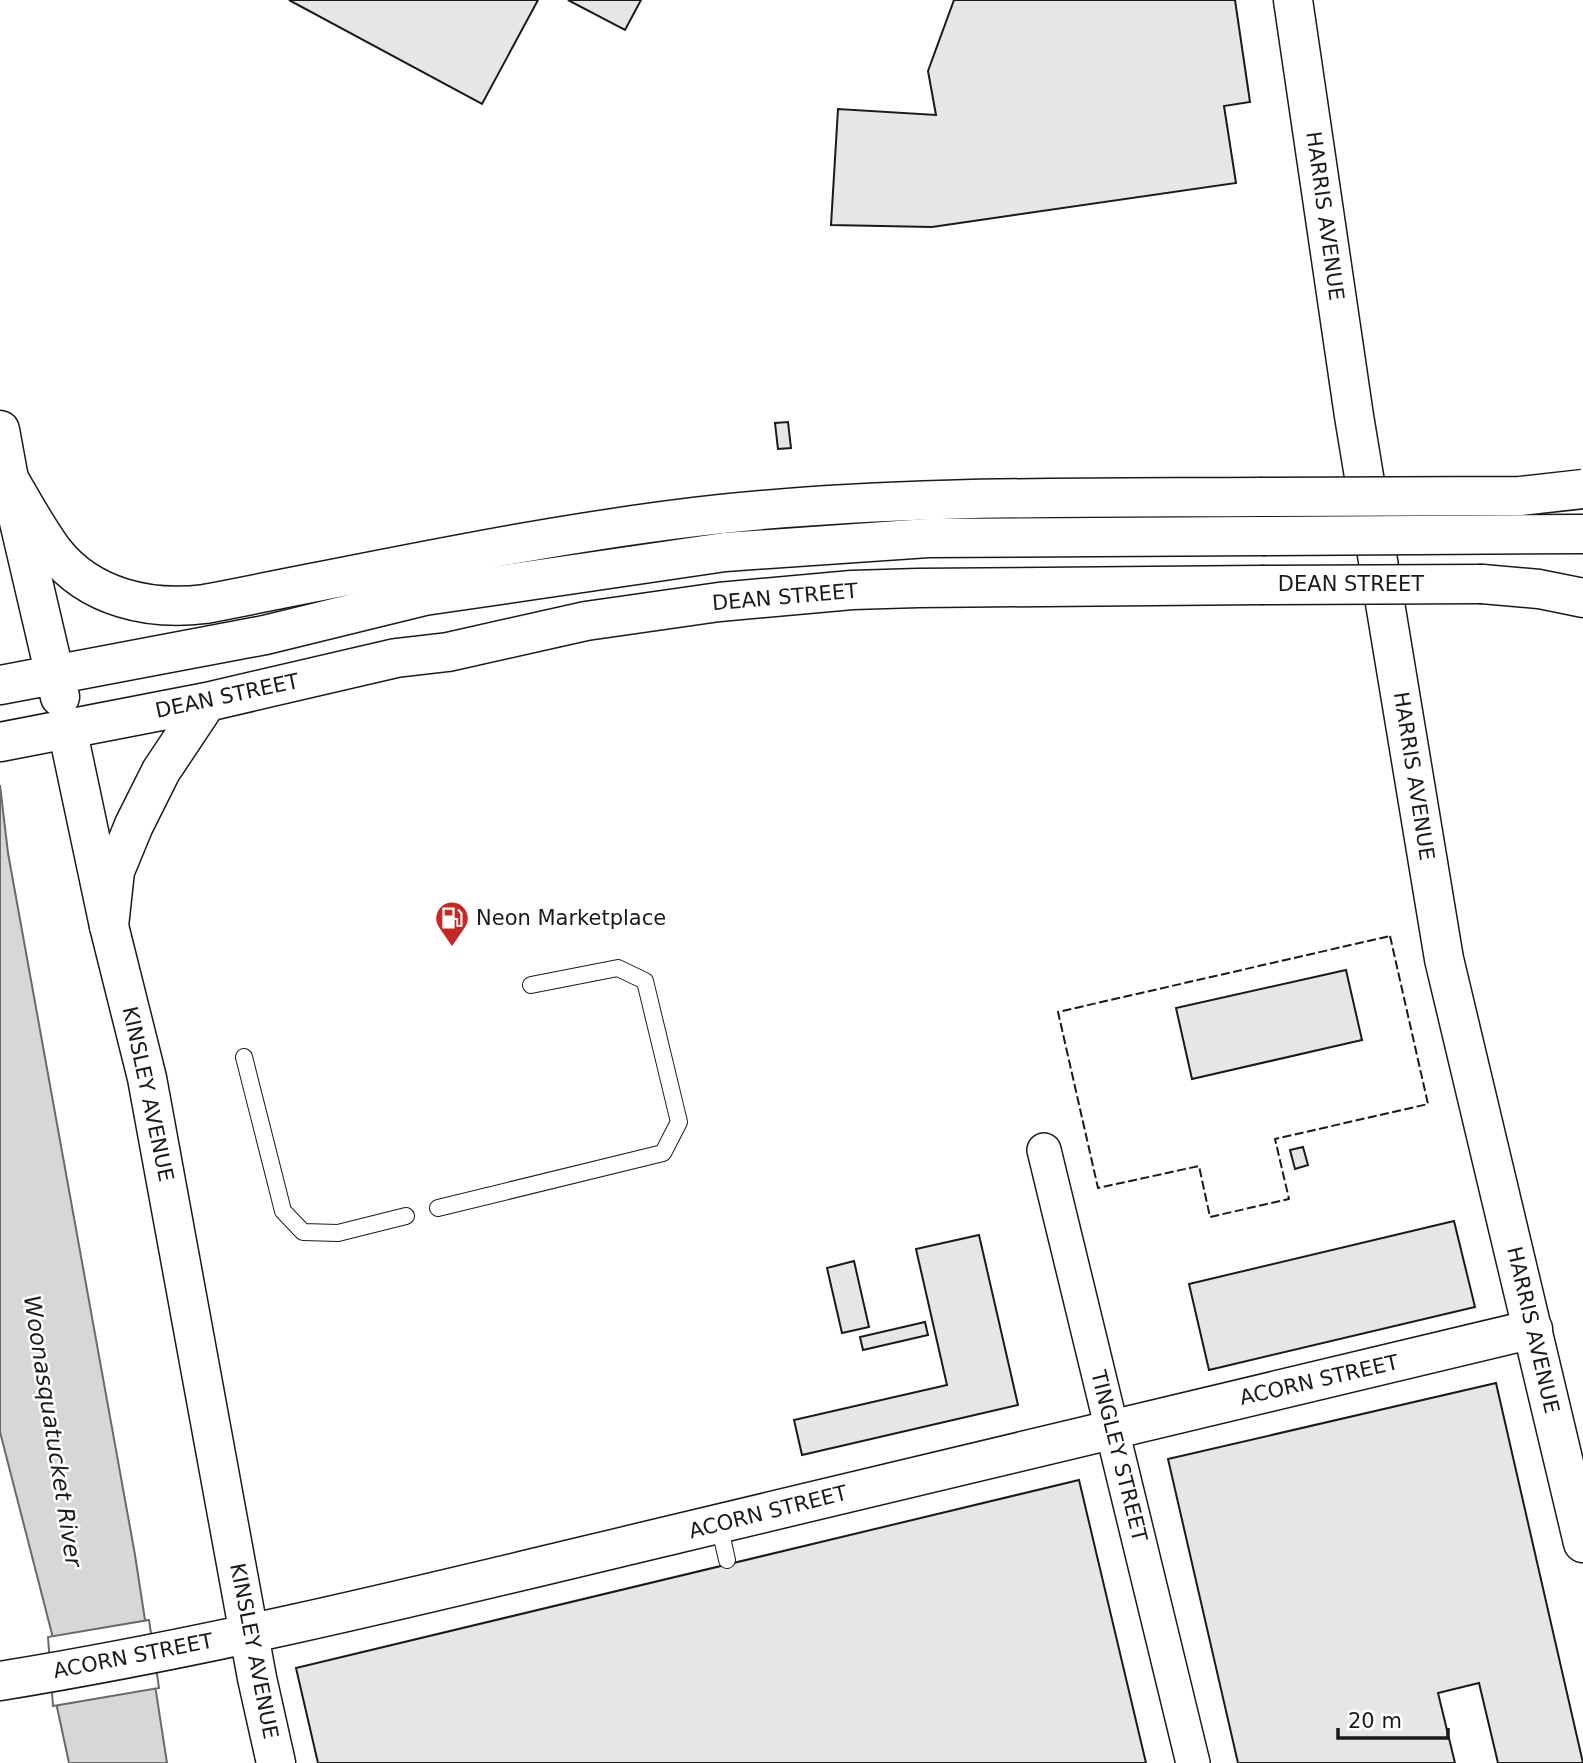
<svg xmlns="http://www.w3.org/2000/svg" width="1583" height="1763" font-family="'DejaVu Sans',sans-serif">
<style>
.water{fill:#d7d7d7;stroke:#6a6a6a;stroke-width:2}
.pier{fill:#fff;stroke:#6a6a6a;stroke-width:2}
.building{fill:#e6e6e6;stroke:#1a1a1a;stroke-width:2}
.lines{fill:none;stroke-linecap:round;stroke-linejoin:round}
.service-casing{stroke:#1a1a1a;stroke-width:18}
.minor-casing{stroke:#1a1a1a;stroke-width:36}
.tertiary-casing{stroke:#1a1a1a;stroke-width:41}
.secondary-casing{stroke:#1a1a1a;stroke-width:41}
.motorway-casing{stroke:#1a1a1a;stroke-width:41}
.service{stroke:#fff;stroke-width:16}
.minor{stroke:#fff;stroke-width:33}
.tertiary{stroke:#fff;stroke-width:38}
.secondary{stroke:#fff;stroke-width:38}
.motorway{stroke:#fff;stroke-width:38}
.secondary-bridge-casing{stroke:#1a1a1a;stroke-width:41;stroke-linecap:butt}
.motorway-bridge-casing{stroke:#1a1a1a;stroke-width:41;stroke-linecap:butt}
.secondary-bridge{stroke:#fff;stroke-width:38}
.motorway-bridge{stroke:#fff;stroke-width:38}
.fence{stroke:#1a1a1a;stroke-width:2;stroke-dasharray:9 3.5;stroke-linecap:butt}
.labels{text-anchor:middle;stroke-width:5;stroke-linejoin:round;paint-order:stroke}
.street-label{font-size:21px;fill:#1a1a1a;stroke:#fff}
.poi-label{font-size:21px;fill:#1a1a1a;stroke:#fff;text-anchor:start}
.water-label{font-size:23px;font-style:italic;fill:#1a1a1a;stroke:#fff}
</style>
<rect width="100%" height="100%" fill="#fff"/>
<!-- water -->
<path class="water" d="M 0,785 L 8,853 L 135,1555 L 167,1763 L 69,1763 L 57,1707 L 52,1634 L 0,1432 Z"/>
<!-- pier -->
<path class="pier" d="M 149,1620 L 159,1688 L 53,1706 L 48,1637 Z"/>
<!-- building -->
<path class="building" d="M 289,0 L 538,0 L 482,104 Z
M 568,0 L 641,0 L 625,30 Z
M 954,0 L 1235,0 L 1250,102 L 1224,106 L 1236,183 L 932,227 L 831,225 L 838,109 L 936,115 L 928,71 Z
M 788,422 L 791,448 L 778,449 L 775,423 Z
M 1346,970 L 1362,1040 L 1192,1079 L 1176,1008 Z
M 1303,1147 L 1308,1165 L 1295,1169 L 1290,1150 Z
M 1454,1221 L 1475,1307 L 1209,1370 L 1189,1284 Z
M 979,1235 L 1018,1405 L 802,1455 L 794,1420 L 947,1385 L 916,1249 Z
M 854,1261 L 869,1327 L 842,1333 L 827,1268 Z
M 925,1322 L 928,1335 L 863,1350 L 860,1337 Z
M 1496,1383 L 1583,1763 L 1498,1763 L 1479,1683 L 1438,1693 L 1455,1763 L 1238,1763 L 1168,1459 Z
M 1079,1480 L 1146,1763 L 318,1763 L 296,1668 Z"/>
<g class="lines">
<!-- service casing -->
<g class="service-casing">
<path id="service" d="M 244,1057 L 283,1211 L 303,1232 L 338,1233 L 406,1216
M 438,1208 L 663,1153 L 679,1122 L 645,981 L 618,968 L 531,985
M 719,1524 L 727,1560"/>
</g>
<!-- minor casing -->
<g class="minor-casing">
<path id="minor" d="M 1044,1150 L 1193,1763"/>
</g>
<!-- tertiary casing -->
<g class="tertiary-casing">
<path id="tertiary" d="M 1293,0 L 1354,416 L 1444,959 L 1583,1543
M 67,728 L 109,926 L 147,1078 L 257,1678 L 276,1763
M 0,1681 C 229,1644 454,1587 680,1533 C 964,1465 1248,1397 1533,1329"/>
</g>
<!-- secondary casing -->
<g class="secondary-casing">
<path id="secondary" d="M 0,430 L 9,479 L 60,697
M 0,685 L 265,635 L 424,596 L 725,552 L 928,538 L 1262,536
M 0,742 L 207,702 L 396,658 L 448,652 L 586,621 L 719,602 L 852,590 L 918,588 L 1261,585
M 109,926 L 115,871 L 134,825 L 161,771 L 207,702"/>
</g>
<!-- motorway casing -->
<g class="motorway-casing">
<path id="motorway" d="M 9,479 C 23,503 37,529 54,552 C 90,598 150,611 205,604 C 376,571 547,533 721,514 C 900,495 1080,498 1260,497
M 1482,584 L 1539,589 L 1583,598"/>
</g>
<!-- service -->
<use href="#service" class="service"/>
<!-- minor -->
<use href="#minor" class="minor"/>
<!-- tertiary -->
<use href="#tertiary" class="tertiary"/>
<!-- secondary -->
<use href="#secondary" class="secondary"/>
<!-- motorway -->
<use href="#motorway" class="motorway"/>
<!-- secondary-bridge casing -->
<g class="secondary-bridge-casing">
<path id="secondary-bridge" d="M 1262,536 L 1583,534
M 1261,585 L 1482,584"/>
</g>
<!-- motorway-bridge casing -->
<g class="motorway-bridge-casing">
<path id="motorway-bridge" d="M 1260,497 L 1520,496 L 1583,489"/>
</g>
<!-- secondary-bridge -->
<use href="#secondary-bridge" class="secondary-bridge"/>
<!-- motorway-bridge -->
<use href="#motorway-bridge" class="motorway-bridge"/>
<!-- fence -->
<path class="fence" d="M 1390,936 L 1428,1104 L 1275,1139 L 1289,1199 L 1210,1217 L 1199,1166 L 1098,1188 L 1058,1012 Z"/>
</g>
<!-- icons -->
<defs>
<g id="fuel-pin" transform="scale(1.75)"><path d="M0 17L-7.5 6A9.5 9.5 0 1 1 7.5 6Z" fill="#c62828" stroke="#fff"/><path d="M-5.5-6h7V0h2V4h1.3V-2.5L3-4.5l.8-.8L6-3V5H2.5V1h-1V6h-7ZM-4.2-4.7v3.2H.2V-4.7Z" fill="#fff"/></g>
</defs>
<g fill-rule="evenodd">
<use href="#fuel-pin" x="452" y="918"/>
</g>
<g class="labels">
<!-- street labels -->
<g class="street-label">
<text transform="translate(1325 216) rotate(82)" y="7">HARRIS AVENUE</text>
<text x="1351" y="591">DEAN STREET</text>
<text transform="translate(785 597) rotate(-5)" y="7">DEAN STREET</text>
<text transform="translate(227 696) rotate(-12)" y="7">DEAN STREET</text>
<text transform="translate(1414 776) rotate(81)" y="7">HARRIS AVENUE</text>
<text transform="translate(148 1094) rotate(78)" y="7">KINSLEY AVENUE</text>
<text transform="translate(1533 1330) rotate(77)" y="7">HARRIS AVENUE</text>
<text transform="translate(1319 1380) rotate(-13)" y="7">ACORN STREET</text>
<text transform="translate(1119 1456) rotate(76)" y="7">TINGLEY STREET</text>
<text transform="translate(768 1512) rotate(-14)" y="7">ACORN STREET</text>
<text transform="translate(254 1651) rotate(79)" y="7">KINSLEY AVENUE</text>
<text transform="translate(133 1656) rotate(-11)" y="7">ACORN STREET</text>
</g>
<!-- poi labels -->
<g class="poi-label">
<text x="476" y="925">Neon Marketplace</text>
</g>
<!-- water labels -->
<g class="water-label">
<text transform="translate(53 1431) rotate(81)" y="8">Woonasquatucket River</text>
</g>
</g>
<!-- scale -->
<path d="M1338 1728v10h110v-10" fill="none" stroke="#1a1a1a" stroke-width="3.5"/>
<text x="1348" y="1728" font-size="21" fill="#1a1a1a" stroke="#ffffff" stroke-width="5" paint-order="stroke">20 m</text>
</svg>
